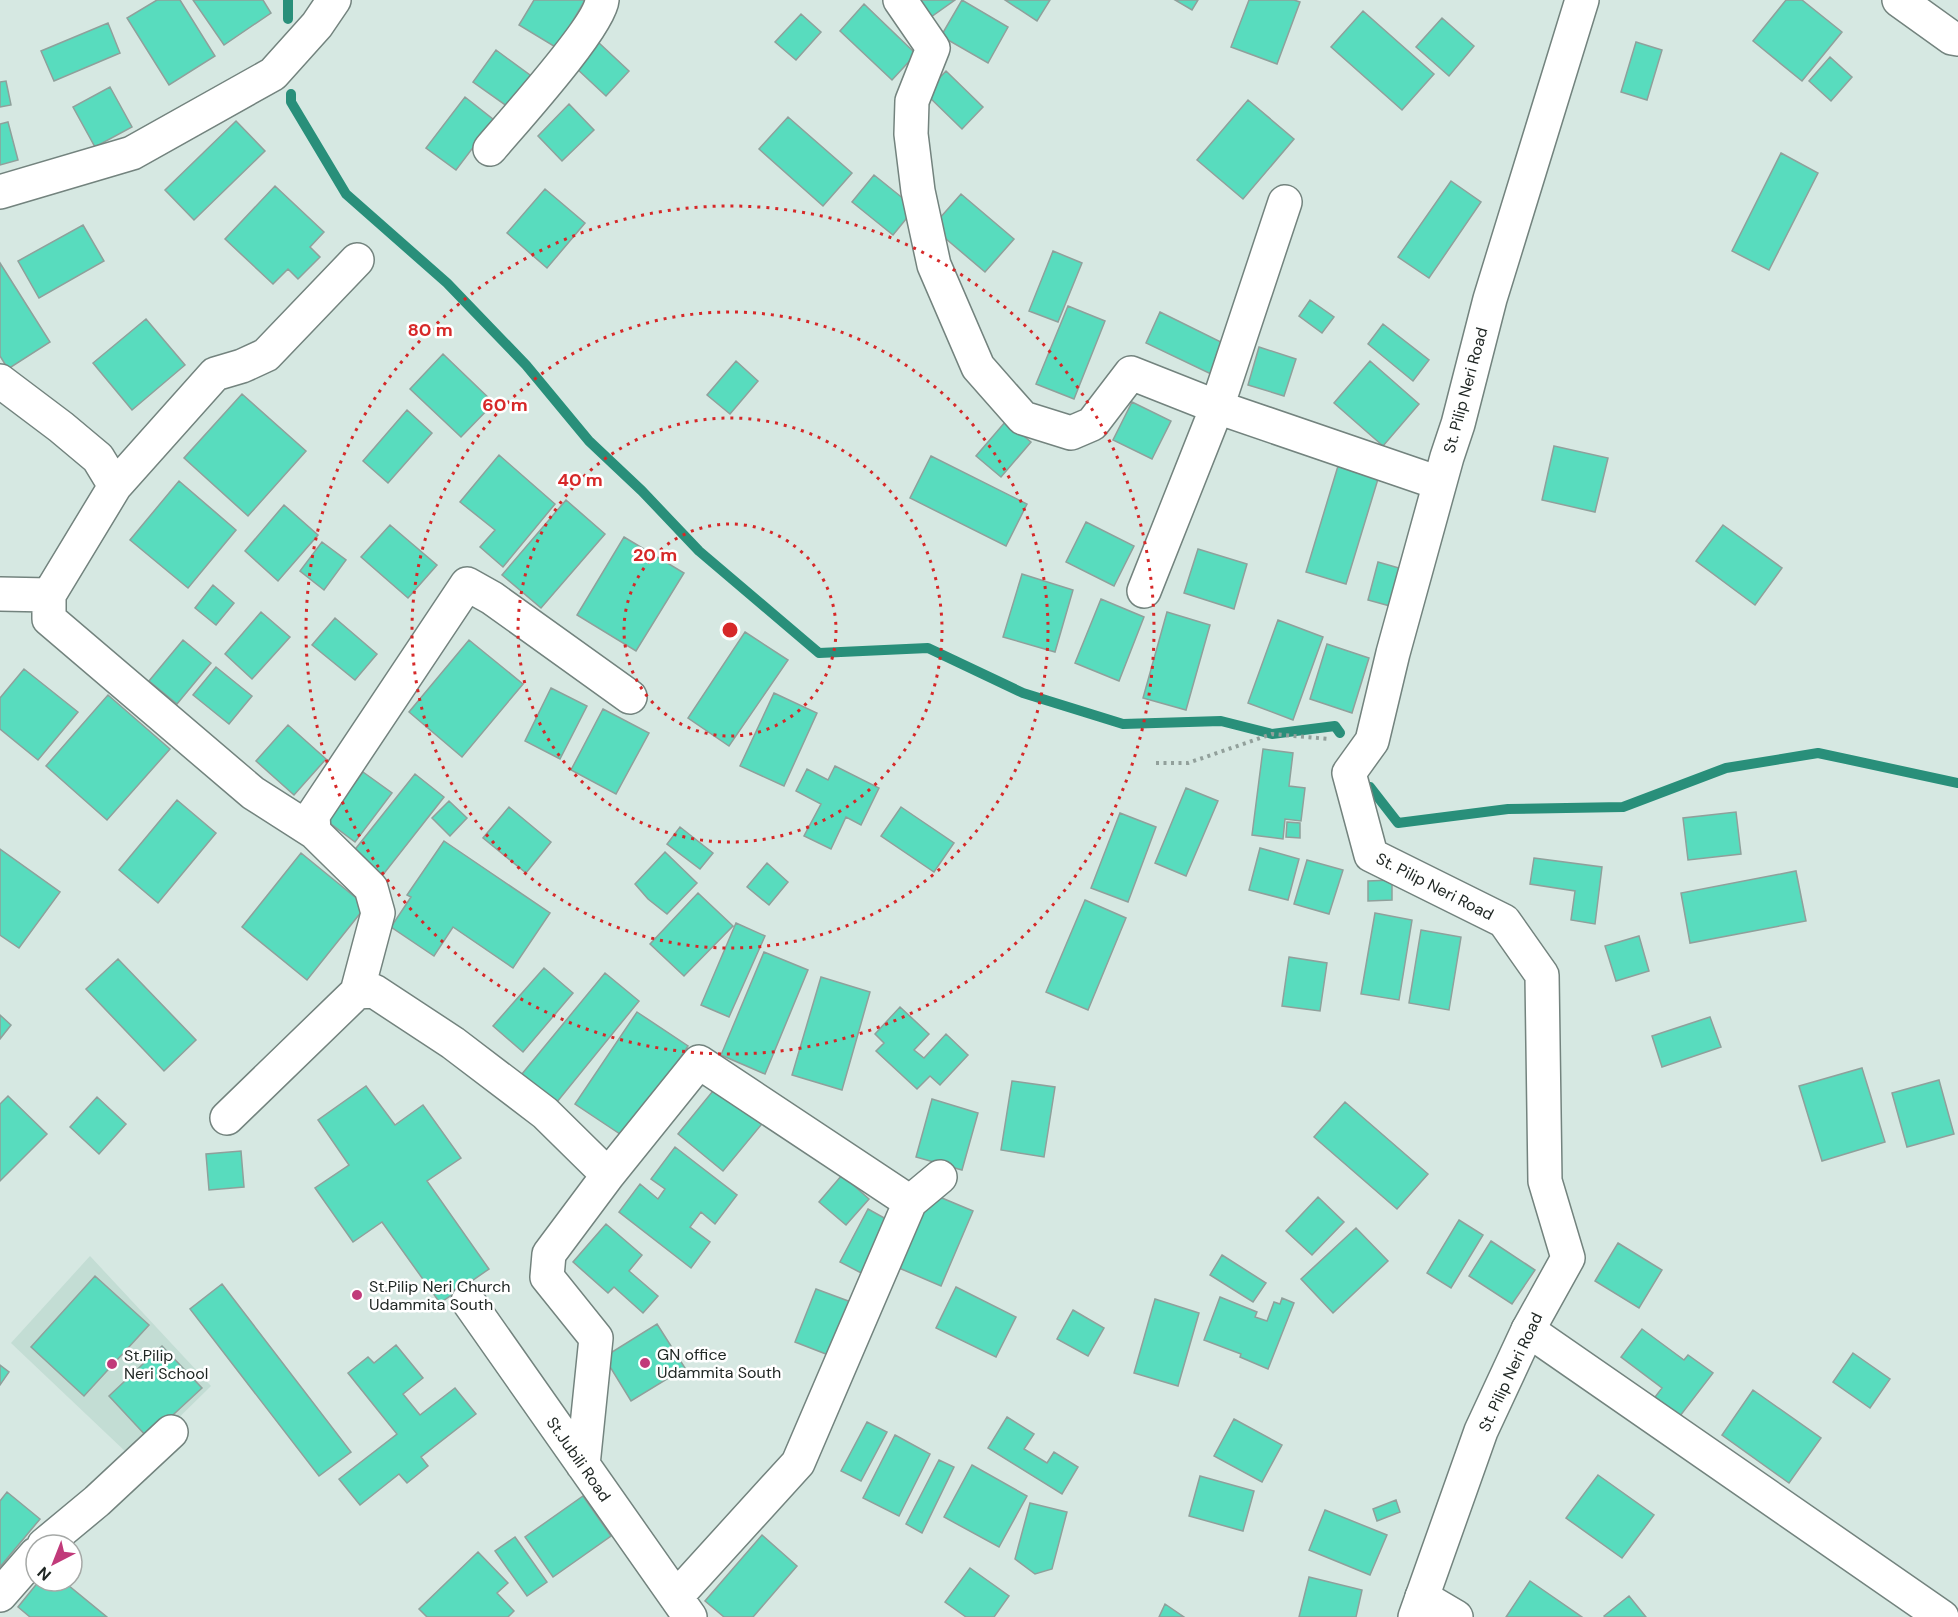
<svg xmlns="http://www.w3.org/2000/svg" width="1958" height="1617" font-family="'DM Sans',sans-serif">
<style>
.built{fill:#c3ddd4}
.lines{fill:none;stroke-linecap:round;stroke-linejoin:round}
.stream{stroke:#298f7a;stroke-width:10}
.building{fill:#58dcbe;stroke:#8fa09b;stroke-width:1.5}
.minor-casing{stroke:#73837e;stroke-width:36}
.tertiary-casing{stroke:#73837e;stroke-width:36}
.path{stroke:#92a09b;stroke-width:4;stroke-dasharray:3 4.5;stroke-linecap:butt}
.minor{stroke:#fff;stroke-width:33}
.tertiary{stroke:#fff;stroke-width:33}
.ring{fill:none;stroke:#d62828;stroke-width:3;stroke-dasharray:3 6}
.poi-dot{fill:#c13a7a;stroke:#fff;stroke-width:2}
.labels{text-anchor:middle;stroke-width:5;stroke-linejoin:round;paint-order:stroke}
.street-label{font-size:16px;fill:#202724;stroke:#fff}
.poi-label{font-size:16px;fill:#202724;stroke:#fff;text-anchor:start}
.centre{fill:#d62828;stroke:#fff;stroke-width:3}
.ring-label{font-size:18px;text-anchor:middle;font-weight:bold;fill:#d62828;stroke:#fff;stroke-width:5;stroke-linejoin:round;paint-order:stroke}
</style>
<rect width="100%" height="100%" fill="#d6e8e2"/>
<!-- built -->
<path class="built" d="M 90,1256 L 211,1386 L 153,1443 L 127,1453 L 11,1343 Z"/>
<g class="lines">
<!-- stream -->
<path class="stream" d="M 288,0 L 288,19
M 291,94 L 291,102 L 346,194 L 447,283 L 526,365 L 589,441 L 642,491 L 699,551 L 819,653 L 928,648 L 1023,693 L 1123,724 L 1221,721 L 1272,734 L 1335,726 L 1340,733
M 1370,787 L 1398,823 L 1508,809 L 1623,807 L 1726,768 L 1818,753 L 1958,783"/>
</g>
<!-- building -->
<path class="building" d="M 157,0 L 180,0 L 215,56 L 169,85 L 127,18 Z
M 193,0 L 263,0 L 271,13 L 224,45 Z
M 534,0 L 585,0 L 557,48 L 519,25 Z
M 918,0 L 955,0 L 931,17 Z
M 962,0 L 1008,27 L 988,63 L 941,36 Z
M 1005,0 L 1050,0 L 1037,21 Z
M 1175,0 L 1198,0 L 1192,10 Z
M 1249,0 L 1294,0 L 1300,2 L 1277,64 L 1231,47 Z
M 1786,0 L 1802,0 L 1842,32 L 1802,81 L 1753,41 Z
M 864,4 L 916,54 L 892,80 L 840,31 Z
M 1363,11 L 1434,74 L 1402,110 L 1331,47 Z
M 801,14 L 821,32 L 796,60 L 775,42 Z
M 1442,18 L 1474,46 L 1449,76 L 1416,47 Z
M 108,23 L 120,53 L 54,81 L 41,51 Z
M 598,42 L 629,71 L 606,96 L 575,67 Z
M 1636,42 L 1662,50 L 1647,100 L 1621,92 Z
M 496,50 L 534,78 L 511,109 L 473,82 Z
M 1830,57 L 1852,77 L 1831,101 L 1809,81 Z
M 946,71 L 983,107 L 962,129 L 925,93 Z
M 6,81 L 11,105 L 0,107 L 0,82 Z
M 110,87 L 132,127 L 95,147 L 73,107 Z
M 465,97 L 494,120 L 456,170 L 426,148 Z
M 1248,100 L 1294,139 L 1243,199 L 1197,160 Z
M 569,104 L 594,130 L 562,161 L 538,136 Z
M 788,117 L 852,173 L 823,206 L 759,149 Z
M 236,121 L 265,151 L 194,220 L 165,190 Z
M 8,122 L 18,160 L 0,165 L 0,124 Z
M 1781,153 L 1818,173 L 1769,270 L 1732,251 Z
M 874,175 L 915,208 L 893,235 L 852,202 Z
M 1451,181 L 1481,202 L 1429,278 L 1398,257 Z
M 275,186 L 324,232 L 310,247 L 320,257 L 298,279 L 288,269 L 273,284 L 225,239 Z
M 545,189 L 585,223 L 547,268 L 507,233 Z
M 961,194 L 1014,239 L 985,272 L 932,227 Z
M 83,225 L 104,261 L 39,298 L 18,261 Z
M 1053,251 L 1082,263 L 1058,322 L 1029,311 Z
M 0,263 L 50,342 L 8,369 L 0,356 Z
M 1310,300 L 1334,317 L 1322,333 L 1299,316 Z
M 1068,306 L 1105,321 L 1074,399 L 1036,384 Z
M 1160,312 L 1225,344 L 1211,374 L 1146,343 Z
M 146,319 L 185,365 L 132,410 L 93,363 Z
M 1383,324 L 1429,360 L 1413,381 L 1368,344 Z
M 1259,347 L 1296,359 L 1284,396 L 1248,385 Z
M 443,354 L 494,403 L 461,437 L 410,389 Z
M 736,361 L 758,381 L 730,414 L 707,395 Z
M 1370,361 L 1419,404 L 1383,446 L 1334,403 Z
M 242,394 L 306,451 L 248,516 L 184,458 Z
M 1132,402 L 1171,421 L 1152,459 L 1113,440 Z
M 407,410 L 432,433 L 388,483 L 363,461 Z
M 1006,421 L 1031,442 L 1001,477 L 976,456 Z
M 1554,446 L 1608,458 L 1595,512 L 1542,500 Z
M 499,455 L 555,504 L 503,567 L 480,547 L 495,530 L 460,502 Z
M 931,456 L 1027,504 L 1006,546 L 910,498 Z
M 1338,466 L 1378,479 L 1346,584 L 1306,572 Z
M 179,481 L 236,530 L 188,588 L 130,540 Z
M 566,500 L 605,534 L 541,608 L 502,575 Z
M 284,505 L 318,535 L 278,581 L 245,551 Z
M 1086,522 L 1134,546 L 1114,586 L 1066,562 Z
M 390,525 L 437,565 L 408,598 L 361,557 Z
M 1723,525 L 1782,568 L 1755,605 L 1696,561 Z
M 624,537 L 684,573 L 636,651 L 577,615 Z
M 322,542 L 346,560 L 324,590 L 300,571 Z
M 1198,549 L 1247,564 L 1234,609 L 1184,593 Z
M 1378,562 L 1399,568 L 1390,606 L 1368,600 Z
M 1022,574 L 1073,590 L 1055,652 L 1003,637 Z
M 213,585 L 234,603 L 216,625 L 195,608 Z
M 1101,599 L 1144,617 L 1119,681 L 1075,663 Z
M 261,612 L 290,637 L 252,679 L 225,654 Z
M 1167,612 L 1210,625 L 1186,710 L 1143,698 Z
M 335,618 L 377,654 L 355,680 L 312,645 Z
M 1278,620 L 1323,637 L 1293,720 L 1248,703 Z
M 745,632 L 788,660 L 729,746 L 688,718 Z
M 183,640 L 211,663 L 177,704 L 149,681 Z
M 469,640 L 523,684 L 462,757 L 409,712 Z
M 1327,644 L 1369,658 L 1352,713 L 1310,699 Z
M 216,667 L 252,696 L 229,724 L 193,695 Z
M 24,669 L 78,712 L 38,760 L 0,729 L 0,698 Z
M 551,688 L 587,706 L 560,759 L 525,741 Z
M 774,693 L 817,713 L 784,786 L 740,766 Z
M 108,695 L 170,749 L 107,820 L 46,766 Z
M 603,709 L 649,733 L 616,794 L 571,770 Z
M 288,725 L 326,759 L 294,795 L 256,761 Z
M 1263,749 L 1293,753 L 1289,786 L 1305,788 L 1301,821 L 1285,819 L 1283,839 L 1252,835 Z
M 835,766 L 879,788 L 861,825 L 846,817 L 831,849 L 804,836 L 821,804 L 796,791 L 807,769 L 828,780 Z
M 363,772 L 392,793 L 355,842 L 327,821 Z
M 415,774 L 444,797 L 382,876 L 353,852 Z
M 1186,788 L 1218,801 L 1186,876 L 1155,863 Z
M 177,800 L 216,833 L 158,903 L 119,870 Z
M 449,801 L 467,818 L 450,836 L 432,818 Z
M 509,807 L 551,842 L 526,873 L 483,838 Z
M 901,807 L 954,843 L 934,872 L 881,836 Z
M 1736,812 L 1741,854 L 1688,860 L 1683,818 Z
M 1120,813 L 1156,827 L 1128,902 L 1091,888 Z
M 1287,822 L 1300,823 L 1300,838 L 1286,837 Z
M 680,827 L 713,853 L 700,869 L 667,844 Z
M 444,841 L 550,913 L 513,968 L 453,927 L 434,956 L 391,927 L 411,897 L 407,895 Z
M 1260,848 L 1299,859 L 1288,900 L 1249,890 Z
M 0,849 L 60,892 L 19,948 L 0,935 Z
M 665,852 L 697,883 L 667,914 L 648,899 L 635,884 Z
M 301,853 L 366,906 L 307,980 L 242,927 Z
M 1534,858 L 1602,867 L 1595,924 L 1571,920 L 1575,891 L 1530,884 Z
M 1307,860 L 1343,870 L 1329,914 L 1294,904 Z
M 767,863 L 788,882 L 769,905 L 747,887 Z
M 1796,871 L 1806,921 L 1690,943 L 1681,893 Z
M 1392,880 L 1392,900 L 1368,901 L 1368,881 Z
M 698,893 L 733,926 L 684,976 L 650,944 Z
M 1085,900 L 1126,918 L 1088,1010 L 1046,992 Z
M 1375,913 L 1412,920 L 1399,1000 L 1361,994 Z
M 736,923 L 765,936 L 729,1017 L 701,1005 Z
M 1421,930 L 1461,937 L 1449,1010 L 1409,1003 Z
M 1639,936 L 1649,971 L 1616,981 L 1605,946 Z
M 764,952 L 808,970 L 765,1074 L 721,1055 Z
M 1289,957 L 1327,963 L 1320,1011 L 1282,1006 Z
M 118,959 L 196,1040 L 164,1071 L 86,989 Z
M 544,968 L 573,993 L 523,1052 L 493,1026 Z
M 605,973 L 639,1001 L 557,1102 L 522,1074 Z
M 821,977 L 870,992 L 842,1090 L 792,1075 Z
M 900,1007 L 929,1034 L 914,1050 L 924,1058 L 946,1034 L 968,1055 L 940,1085 L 930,1076 L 917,1089 L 876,1051 L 884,1043 L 875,1034 Z
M 637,1012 L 688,1046 L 626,1138 L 575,1104 Z
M 0,1015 L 11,1025 L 0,1039 Z
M 1710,1017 L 1721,1047 L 1662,1067 L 1652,1036 Z
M 1862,1068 L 1885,1142 L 1822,1161 L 1799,1086 Z
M 1939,1080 L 1954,1134 L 1907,1147 L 1892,1093 Z
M 721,1081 L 766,1119 L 723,1171 L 678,1134 Z
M 1012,1081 L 1055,1087 L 1044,1157 L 1001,1150 Z
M 366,1086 L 395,1125 L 423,1105 L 461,1158 L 427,1181 L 489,1269 L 440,1303 L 382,1222 L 353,1242 L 315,1188 L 349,1165 L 318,1120 Z
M 8,1096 L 47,1134 L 0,1181 L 0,1104 Z
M 97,1097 L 126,1124 L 99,1154 L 70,1127 Z
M 932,1099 L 978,1113 L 962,1170 L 916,1157 Z
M 1345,1102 L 1428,1174 L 1397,1209 L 1314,1137 Z
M 675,1147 L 737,1195 L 715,1224 L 701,1212 L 690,1227 L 710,1242 L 691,1268 L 619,1212 L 640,1184 L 658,1199 L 665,1189 L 651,1179 Z
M 241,1151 L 244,1187 L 209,1190 L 206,1154 Z
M 842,1175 L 869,1199 L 846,1225 L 819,1202 Z
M 930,1193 L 973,1211 L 941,1286 L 899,1268 Z
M 1318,1197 L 1344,1222 L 1312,1255 L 1286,1231 Z
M 868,1209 L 897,1225 L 869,1277 L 840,1262 Z
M 1459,1220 L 1483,1235 L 1451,1288 L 1427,1273 Z
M 606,1224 L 642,1255 L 629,1271 L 658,1296 L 643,1313 L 614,1287 L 608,1293 L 573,1262 Z
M 1356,1228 L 1388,1261 L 1333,1313 L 1301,1279 Z
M 1491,1241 L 1535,1270 L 1512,1304 L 1469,1276 Z
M 1618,1243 L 1662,1270 L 1639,1308 L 1595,1281 Z
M 1222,1255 L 1266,1283 L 1253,1302 L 1210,1275 Z
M 95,1276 L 149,1325 L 84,1396 L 31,1347 Z
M 222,1284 L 351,1452 L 319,1476 L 190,1309 Z
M 956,1287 L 1016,1317 L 996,1357 L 936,1328 Z
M 816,1289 L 851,1302 L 831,1356 L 795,1342 Z
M 1220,1297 L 1257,1312 L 1255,1317 L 1267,1321 L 1274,1302 L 1280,1304 L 1282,1298 L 1294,1303 L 1268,1369 L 1240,1357 L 1241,1354 L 1204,1340 Z
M 1155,1299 L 1199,1313 L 1178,1386 L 1134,1373 Z
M 1073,1310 L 1104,1328 L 1088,1356 L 1057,1339 Z
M 657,1324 L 685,1368 L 631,1401 L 604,1357 Z
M 1642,1329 L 1684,1360 L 1688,1355 L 1713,1373 L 1680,1416 L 1655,1397 L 1662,1388 L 1621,1357 Z
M 396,1345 L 423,1378 L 403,1394 L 420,1415 L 455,1388 L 476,1414 L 421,1457 L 428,1466 L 407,1483 L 399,1474 L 360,1505 L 339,1479 L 397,1434 L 348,1373 L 368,1357 L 374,1363 Z
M 162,1346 L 202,1388 L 148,1438 L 109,1396 Z
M 1853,1353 L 1890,1379 L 1870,1408 L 1833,1382 Z
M 0,1365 L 9,1372 L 0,1385 Z
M 1753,1390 L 1821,1438 L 1789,1483 L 1722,1435 Z
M 1007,1417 L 1034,1434 L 1024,1449 L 1047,1463 L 1054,1452 L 1078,1467 L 1062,1494 L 988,1448 Z
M 1234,1419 L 1282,1445 L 1262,1482 L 1214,1456 Z
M 867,1422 L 887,1432 L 861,1481 L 841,1471 Z
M 895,1435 L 930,1454 L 899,1516 L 863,1498 Z
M 939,1460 L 954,1467 L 922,1533 L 906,1524 Z
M 972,1465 L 1027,1496 L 999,1547 L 944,1517 Z
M 1598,1475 L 1654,1515 L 1622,1558 L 1566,1518 Z
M 1200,1476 L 1254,1491 L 1243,1531 L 1189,1516 Z
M 7,1492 L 40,1519 L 0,1567 L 0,1501 Z
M 583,1496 L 611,1536 L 553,1577 L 525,1537 Z
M 1396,1500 L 1400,1512 L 1377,1521 L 1373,1509 Z
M 1030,1503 L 1067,1512 L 1052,1569 L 1035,1574 L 1015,1559 Z
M 1325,1510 L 1387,1535 L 1370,1575 L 1309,1550 Z
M 762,1535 L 797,1566 L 753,1617 L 724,1617 L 705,1601 Z
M 515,1537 L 547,1582 L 527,1596 L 495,1551 Z
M 478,1552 L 508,1583 L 497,1593 L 514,1611 L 508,1617 L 427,1617 L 419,1609 Z
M 970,1568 L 1009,1596 L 994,1617 L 966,1617 L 945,1602 Z
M 1309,1577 L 1362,1590 L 1356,1617 L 1299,1617 Z
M 39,1581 L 63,1581 L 107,1617 L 30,1617 L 18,1607 Z
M 1530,1581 L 1582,1617 L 1506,1617 Z
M 1629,1596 L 1646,1617 L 1605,1617 L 1604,1616 Z
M 1165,1604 L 1184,1617 L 1159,1617 Z"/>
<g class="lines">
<!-- minor casing -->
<g class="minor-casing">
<path id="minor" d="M 900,0 L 933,48 L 912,101 L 911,134 L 918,191 L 934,265 L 978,367 L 1023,418 L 1071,433 L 1092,424 L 1131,373 L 1217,407 L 1285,202
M 1899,0 L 1952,38 L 1958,39
M 490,149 C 511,124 600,26 602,0
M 0,192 L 132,153 L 273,74 L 317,25 L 334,0
M 0,381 L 61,427 L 98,458 L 115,486 L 49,595 L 49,619 L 253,793 L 314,832
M 115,486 L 215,374 L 242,366 L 266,355 L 357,260
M 1144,591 L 1217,407 L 1439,483
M 0,594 L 49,595
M 357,992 L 378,913 L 371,888 L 314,832 L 313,815 L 467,584 L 492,598 L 630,697
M 227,1118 L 357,992 L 374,991 L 453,1043 L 545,1113 L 608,1175 L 549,1254 L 547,1277 L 596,1338 L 583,1465
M 608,1175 L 699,1062 L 910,1202
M 468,1301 L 690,1617
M 1528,1330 L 1942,1617
M 44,1545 L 97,1501 L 171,1432
M 0,1595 L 36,1554
M 676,1597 L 798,1463 L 910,1202 L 940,1177
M 1422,1597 L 1456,1617"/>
</g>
<!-- tertiary casing -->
<g class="tertiary-casing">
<path id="tertiary" d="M 1415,1617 L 1481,1431 L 1528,1330 L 1568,1258 L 1545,1181 L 1542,975 L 1504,921 L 1371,855 L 1349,773 L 1372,741 L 1393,653 L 1447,457 L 1458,424 L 1490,299 L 1582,0"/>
</g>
<!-- path -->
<path class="path" d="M 1156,763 L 1188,763 L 1272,734 L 1329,739"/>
<!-- minor -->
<use href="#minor" class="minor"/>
<!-- tertiary -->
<use href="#tertiary" class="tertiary"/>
</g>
<!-- distance rings -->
<g class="ring">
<circle cx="730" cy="630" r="106"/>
<circle cx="730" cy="630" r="212"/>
<circle cx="730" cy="630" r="318"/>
<circle cx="730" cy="630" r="424"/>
</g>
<!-- markers -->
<g class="poi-dot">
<circle cx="357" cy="1295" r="6"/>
<circle cx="645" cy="1363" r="6"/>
<circle cx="112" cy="1364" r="6"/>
</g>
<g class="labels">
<!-- street labels -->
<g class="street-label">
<text transform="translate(1465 390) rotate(-75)" y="6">St. Pilip Neri Road</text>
<text transform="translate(1435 886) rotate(27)" y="6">St. Pilip Neri Road</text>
<text transform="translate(1510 1372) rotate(-65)" y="6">St. Pilip Neri Road</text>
<text transform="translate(579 1459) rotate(55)" y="6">St.Jubili Road</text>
</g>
<!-- poi labels -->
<g class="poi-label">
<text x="369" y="1292">St.Pilip Neri Church<tspan x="369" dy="18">Udammita South</tspan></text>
<text x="657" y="1360">GN office<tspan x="657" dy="18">Udammita South</tspan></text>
<text x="124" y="1361">St.Pilip<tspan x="124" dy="18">Neri School</tspan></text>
</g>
</g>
<circle cx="730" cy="630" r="9" class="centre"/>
<g class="ring-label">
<text x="430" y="336">80 m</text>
<text x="505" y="411">60 m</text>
<text x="580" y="486">40 m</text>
<text x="655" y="561">20 m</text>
</g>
<!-- north arrow -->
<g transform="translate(54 1563) rotate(222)"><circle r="28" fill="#ffffff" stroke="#a6a9a7" stroke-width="1.5"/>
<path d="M0-4.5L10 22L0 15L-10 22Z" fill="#c13a7a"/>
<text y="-9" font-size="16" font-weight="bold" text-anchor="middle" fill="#202724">N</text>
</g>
</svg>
